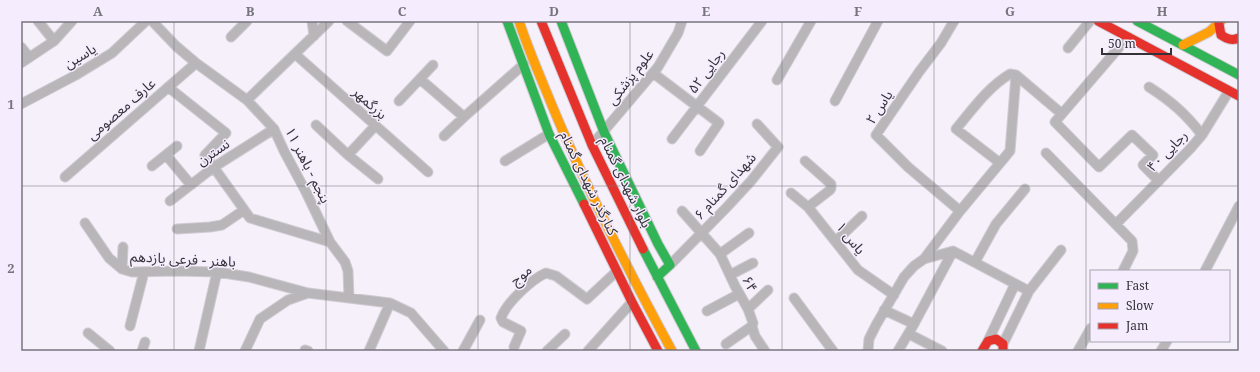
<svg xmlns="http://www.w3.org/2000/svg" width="1260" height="372" font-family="'Noto Serif','Noto Sans Arabic',serif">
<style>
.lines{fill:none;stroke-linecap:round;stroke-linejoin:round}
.street-casing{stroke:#cfcbd3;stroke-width:11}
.fast-casing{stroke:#cfcbd3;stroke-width:11}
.slow-casing{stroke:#cfcbd3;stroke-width:11}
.jam-casing{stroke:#cfcbd3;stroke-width:11}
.street{stroke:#b8b6b9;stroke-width:9}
.fast{stroke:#30b455;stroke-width:9}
.slow{stroke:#ff9f0a;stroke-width:9}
.jam{stroke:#e5322d;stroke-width:9}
.grid{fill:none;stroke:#78747d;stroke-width:1;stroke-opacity:0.55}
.labels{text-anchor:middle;stroke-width:3;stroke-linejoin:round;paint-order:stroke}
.street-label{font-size:14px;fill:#353239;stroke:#f5edfd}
.neatline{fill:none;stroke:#78747d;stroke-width:1.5}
.grid-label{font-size:13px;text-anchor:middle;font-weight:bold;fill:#78747d}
</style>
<rect width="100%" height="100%" fill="#f5f0fa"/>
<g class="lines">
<!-- street casing -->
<g class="street-casing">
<path id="street" d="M 38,21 L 54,41
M 152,21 L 176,46 L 196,63 L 247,100 L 274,129 L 284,151 L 306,192 L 330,242 L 345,262 L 348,271 L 349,297
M 312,21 L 314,36
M 347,21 L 387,51 L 410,21
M 231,37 L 247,21
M 1128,37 L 1055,122 L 1099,167 L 1132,135 L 1153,155 L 1143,165 L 1159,181
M 21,47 L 29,57
M 1068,48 L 1090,21
M 295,54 L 428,172
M 21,63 L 54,41 L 72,21
M 653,73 L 719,123 L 700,151
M 420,79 L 464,117
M 777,80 L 811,21
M 168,87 L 226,133 L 205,155 L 250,218 L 330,242
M 1149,87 C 1171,101 1186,114 1202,135
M 247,100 L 329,21
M 399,101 L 433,65
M 835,101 L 878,21
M 21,104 L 76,75 L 112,53 L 146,21
M 316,125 L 348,155 L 375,126
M 444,136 L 464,117 L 524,64
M 672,139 L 762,21
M 592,145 L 658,67 L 678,33 L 682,21
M 1046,153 L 1132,241 L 1133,251 L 1123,271
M 166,155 L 191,185
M 348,155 L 378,179
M 505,161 L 549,134
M 805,161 L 831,184 L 831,188 L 830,190 L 808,207
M 1000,163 L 956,129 C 972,110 988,87 1010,74 L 1016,75 L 1062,114
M 152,166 L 177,146
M 65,177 L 196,63
M 791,193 L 808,207 L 858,270 L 894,295
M 170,201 L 214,167 L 274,129
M 682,211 L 720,254 L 735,286 L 748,309 L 753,323 L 752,326 L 755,336 L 765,351
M 960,211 L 1010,151 L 1016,75
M 85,223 L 109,258 L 122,269 L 132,272 L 176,271 L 217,272 L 249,277 L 308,293 L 390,303 L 411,313 L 444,351
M 1116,224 L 1190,149 L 1202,135 L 1229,91
M 177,229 L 210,227 L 222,225 L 244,210
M 836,241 L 862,216
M 720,254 L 749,233
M 924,259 L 960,211 L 908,167 L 876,135 L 919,72 L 941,43 L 954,21
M 975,262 L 996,224 L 1025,189
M 670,265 L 727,207 L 751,181 L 778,147 L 757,124
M 122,269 L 123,247
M 1205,271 L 1239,206
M 730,275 L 753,263
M 794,298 L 833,351
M 748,309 L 768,290
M 884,310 L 914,324
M 707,311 L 739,294
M 130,326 L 144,272
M 88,333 L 110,351
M 909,334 L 942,351
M 988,341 L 1015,284
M 726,344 L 752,326
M 1003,344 L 1029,291 L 1061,250
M 514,347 L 521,331 L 503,322 L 501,318 C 506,303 532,279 546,273 L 556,276 L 587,299 L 617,271
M 305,350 L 308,351
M 142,351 L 145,342
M 199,351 L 217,272
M 245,351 L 260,319 L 288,300 L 308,293
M 369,351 L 390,303
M 463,351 L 480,320
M 547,351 L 565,334
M 588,351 L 632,302
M 868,351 L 869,339 L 876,325 L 904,277 L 914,266 L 924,259 L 953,251 L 1029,291
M 898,351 L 914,324 L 953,251
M 1078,351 L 1091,328
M 1161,351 L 1167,341"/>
</g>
<!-- fast casing -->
<g class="fast-casing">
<path id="fast" d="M 507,21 L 549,134 L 584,204
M 561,21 L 604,132 L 658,244 L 670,265 L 657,277
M 1137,21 L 1239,75
M 643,249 L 696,351"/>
</g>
<!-- slow casing -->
<g class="slow-casing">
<path id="slow" d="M 519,21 C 528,49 540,76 551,103 C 586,188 628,270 672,351
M 1183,45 L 1209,32 L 1221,21"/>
</g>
<!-- jam casing -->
<g class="jam-casing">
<path id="jam" d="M 541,21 L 592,145 L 643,249
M 1098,21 L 1239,96
M 1219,24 L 1221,35 C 1227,39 1232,41 1239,38
M 584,204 L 632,302 L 658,351
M 982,351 L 988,341 L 996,339 L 1003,344 L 1003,351"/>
</g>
<!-- street -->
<use href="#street" class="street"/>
<!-- fast -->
<use href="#fast" class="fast"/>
<!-- slow -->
<use href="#slow" class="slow"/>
<!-- jam -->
<use href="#jam" class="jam"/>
</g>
<!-- grid -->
<path class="grid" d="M 174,21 L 174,351M 326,21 L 326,351M 478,21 L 478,351M 630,21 L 630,351M 782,21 L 782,351M 934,21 L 934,351M 1086,21 L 1086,351M 21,186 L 1239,186"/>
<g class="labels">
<!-- street labels -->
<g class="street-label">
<text transform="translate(80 56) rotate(-31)" y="5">یاسین</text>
<text transform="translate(706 71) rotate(-53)" y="5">رجایی ۵۲</text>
<text transform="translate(630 77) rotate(-52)" y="5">علوم پزشکی</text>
<text transform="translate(370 103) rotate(42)" y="5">بزرگمهر</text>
<text transform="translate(879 107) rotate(-57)" y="5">یاس ۲</text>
<text transform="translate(121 109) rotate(-41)" y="5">عارف معصومی</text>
<text transform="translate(1167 151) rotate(-46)" y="5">رجایی ۴۰</text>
<text transform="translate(213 152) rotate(-34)" y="5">نسترن</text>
<text transform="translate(308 165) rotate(63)" y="5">پنجم - باهنر ۱۱</text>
<text transform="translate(626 182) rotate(64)" y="5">بلوار شهدای گمنام</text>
<text transform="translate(589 183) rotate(64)" y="5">کنارگذر شهدای گمنام</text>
<text transform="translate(725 186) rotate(-48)" y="5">شهدای گمنام ۶</text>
<text transform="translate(851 238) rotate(51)" y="5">یاس ۱</text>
<text transform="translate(183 259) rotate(3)" y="5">باهنر - فرعی یازدهم</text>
<text transform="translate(521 275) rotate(-40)" y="5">موج</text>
<text transform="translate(750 284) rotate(62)" y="5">۶۴</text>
</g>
</g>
<!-- border -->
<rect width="1260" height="372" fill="none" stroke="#f5edfd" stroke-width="44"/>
<!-- legend -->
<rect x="1090" y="270" width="140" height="72" fill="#f5edfd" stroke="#a8a2af"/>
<rect x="1098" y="283" width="20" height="6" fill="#30b455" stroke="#a8a2af"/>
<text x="1126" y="290" font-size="12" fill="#353239">Fast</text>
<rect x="1098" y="303" width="20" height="6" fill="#ff9f0a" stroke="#a8a2af"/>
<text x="1126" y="310" font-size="12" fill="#353239">Slow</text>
<rect x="1098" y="323" width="20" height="6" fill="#e5322d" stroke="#a8a2af"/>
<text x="1126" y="330" font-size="12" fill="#353239">Jam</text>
<!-- scale -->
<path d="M1102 48v6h69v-6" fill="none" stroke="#353239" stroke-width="2"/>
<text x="1108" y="48" font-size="12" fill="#353239" stroke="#f5edfd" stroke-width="3" paint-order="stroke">50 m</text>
<rect x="22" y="22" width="1216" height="328" class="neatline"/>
<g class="grid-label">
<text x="98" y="16">A</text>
<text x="250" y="16">B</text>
<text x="402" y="16">C</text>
<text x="554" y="16">D</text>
<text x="706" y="16">E</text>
<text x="858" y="16">F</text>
<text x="1010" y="16">G</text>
<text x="1162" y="16">H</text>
<text x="11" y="109">1</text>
<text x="11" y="273">2</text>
</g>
</svg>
